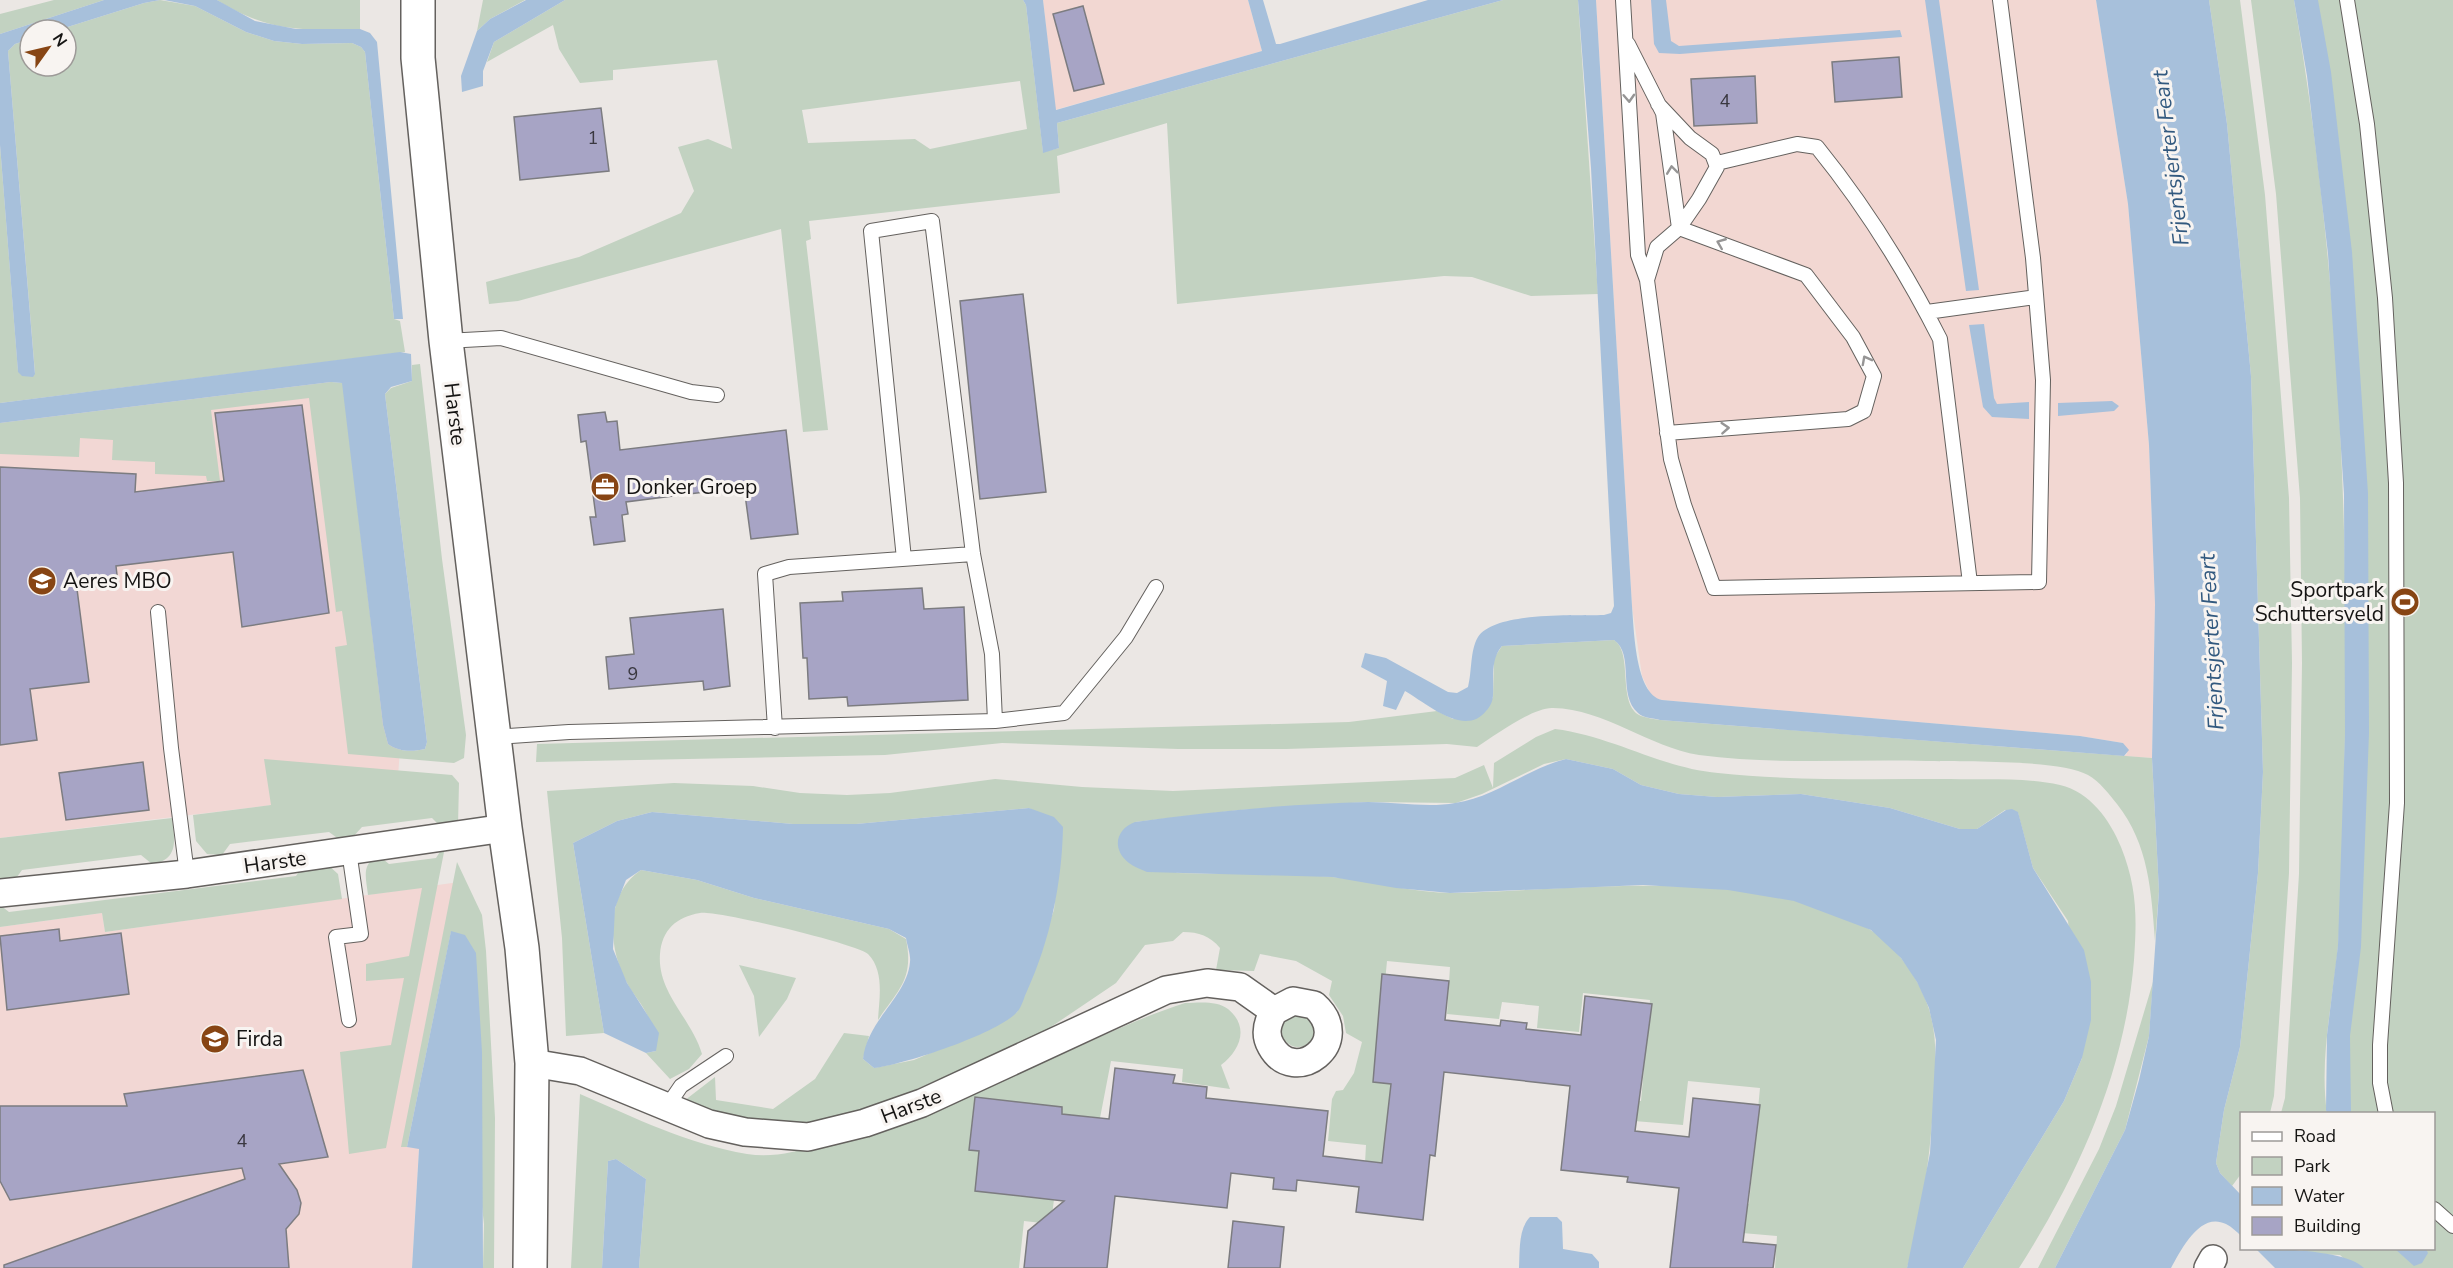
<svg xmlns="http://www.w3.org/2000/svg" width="2453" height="1268" font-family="'Nunito Sans',sans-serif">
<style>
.industrial{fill:#f2d7d2}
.education{fill:#f2d7d4}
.green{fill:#c2d2c1;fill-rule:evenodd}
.water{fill:#a7c0db}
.building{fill:#a7a4c5;stroke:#7c7c80;stroke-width:1.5}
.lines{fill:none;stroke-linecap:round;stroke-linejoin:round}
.lane-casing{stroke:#64615e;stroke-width:16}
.street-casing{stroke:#64615e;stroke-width:30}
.secondary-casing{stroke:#64615e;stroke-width:36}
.lane{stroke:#fff;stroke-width:14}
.street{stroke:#fff;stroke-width:27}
.secondary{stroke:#fff;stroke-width:33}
.oneway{stroke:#969595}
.labels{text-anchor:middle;stroke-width:6;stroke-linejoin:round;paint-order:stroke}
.number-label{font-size:18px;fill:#3a3840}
.street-label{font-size:21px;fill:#151413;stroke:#f8f4f1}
.poi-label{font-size:21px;fill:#151413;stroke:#f8f4f1;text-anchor:start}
.water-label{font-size:22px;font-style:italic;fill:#32597f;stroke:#f8f4f1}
</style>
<rect width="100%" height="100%" fill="#ebe7e4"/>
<!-- industrial -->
<path class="industrial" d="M 1043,0 L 1248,0 L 1262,51 L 1055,110 Z
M 1596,0 L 2096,0 L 2128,204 L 2149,445 L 2155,604 L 2152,758 L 2124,756 L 2127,754 L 2123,743 L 2080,736 L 1662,700 L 1653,698 L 1650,693 L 1642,676 L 1632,606 Z"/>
<!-- education -->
<path class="education" d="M 331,382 L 400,749 L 397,790 L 0,838 L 0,423 Z
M 459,882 L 407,1147 L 419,1148 L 412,1268 L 0,1268 L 0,927 L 102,913 L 105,932 Z"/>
<!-- green -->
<path class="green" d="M 54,0 L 104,0 L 0,34 L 0,14 Z
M 160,0 L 195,6 L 246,32 L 274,41 L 302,44 L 352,43 L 361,47 L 365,52 L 394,319 L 400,321 L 405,352 L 0,403 L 0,145 L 18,371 L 35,373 L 8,51 L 15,44 L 30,39 L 30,66 L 66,66 L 66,30 L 58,30 L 144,3 Z
M 217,0 L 360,0 L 360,29 C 302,31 268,32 217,0 Z
M 483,0 L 525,0 L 490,19 L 477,31 Z
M 565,0 L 1023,0 L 1026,5 L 1043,152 L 1059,148 L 1057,123 L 1503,0 L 1578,0 L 1598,294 L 1531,296 L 1472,277 L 1444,276 L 1177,304 L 1167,123 L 1057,156 L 1060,193 L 809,221 L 811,239 L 806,241 L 828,430 L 803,432 L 781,229 L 518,301 L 489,304 L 486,282 L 579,257 L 681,213 L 694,191 L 678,147 L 708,139 L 732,149 L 717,60 L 613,70 L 613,80 L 580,83 L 559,49 L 553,25 L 487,62 L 494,42 ZM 1020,81 L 1027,129 L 930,149 L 915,139 L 808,143 L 802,110 Z
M 2209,0 L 2240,0 L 2265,195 L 2289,498 L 2292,663 L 2289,873 L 2274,1096 L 2270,1113 L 2242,1114 L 2241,1174 L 2232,1186 L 2220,1173 L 2216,1163 L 2224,1110 L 2240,1047 L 2258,873 L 2263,772 L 2251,376 L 2227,124 Z
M 2251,0 L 2294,0 C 2335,241 2349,488 2345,733 C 2344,803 2344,876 2338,946 C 2333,1001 2319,1058 2327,1113 L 2281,1113 L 2285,1098 L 2299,874 L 2302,663 L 2300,498 L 2276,194 Z
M 2310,0 L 2453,0 L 2453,1268 L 2354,1268 L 2340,1255 L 2315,1254 L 2296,1249 L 2434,1248 L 2434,1114 L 2340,1113 L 2355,473 Z
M 420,364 L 442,559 L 466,735 L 464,758 L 454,763 L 348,754 L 335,647 L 347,645 L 342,611 L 336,612 L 309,398 L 211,410 L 220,481 L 207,481 L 206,476 L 155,474 L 155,462 L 112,460 L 113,440 L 80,438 L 79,457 L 0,454 L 0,423 L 331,382 L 343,383 L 383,725 L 388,744 C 399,752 412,752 425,749 L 427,742 L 385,394 L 391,388 L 412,381 L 412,365 Z
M 1614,640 C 1634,653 1616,705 1641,716 C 1647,718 1654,719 1660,720 L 2152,758 L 2159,891 L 2155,941 C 2151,891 2149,845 2117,804 C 2109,794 2100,782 2088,775 C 2060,759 1962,762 1926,761 C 1851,759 1774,765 1699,755 C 1649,747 1605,709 1553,708 C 1533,707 1494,736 1477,747 L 1447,744 L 1286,749 L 1178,749 L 1002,743 L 885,755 L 536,762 L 537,744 L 1349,722 L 1437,711 L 1453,719 L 1493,698 L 1494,658 L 1502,646 Z
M 1555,729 C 1612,736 1661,768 1718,773 C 1794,781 1873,779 1950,779 C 1986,780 2025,777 2060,785 C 2090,792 2110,820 2121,847 C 2137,887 2137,917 2134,960 C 2125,1072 2079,1174 2019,1268 L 1963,1268 L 2064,1101 L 2082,1058 L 2068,921 L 2033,868 L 2018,813 L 2005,810 L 1977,829 L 1960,829 L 1890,808 L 1801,794 L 1717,797 L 1679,794 L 1641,785 L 1613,769 L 1566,759 L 1544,764 L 1482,794 L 1456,803 L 1367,802 L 1240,810 L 1135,822 L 1177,873 C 1229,875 1281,872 1332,877 C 1373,881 1412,893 1454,893 C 1580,890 1756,865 1869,929 C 1896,945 1920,980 1929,1009 C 1939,1042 1935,1076 1933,1110 C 1929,1163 1922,1217 1907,1268 L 1775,1268 L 1777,1236 L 1719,1231 L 1722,1202 L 1749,1204 L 1760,1088 L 1688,1081 L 1683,1125 L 1622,1120 L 1624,1100 L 1641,1101 L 1650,1000 L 1583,993 L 1579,1032 L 1537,1028 L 1539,1006 L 1502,1002 L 1499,1019 L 1447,1014 L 1450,967 L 1387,961 L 1376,1075 L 1393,1077 L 1384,1165 L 1365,1163 L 1366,1145 L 1328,1141 L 1332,1099 L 1336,1091 L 1343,1090 L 1354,1073 L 1362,1042 L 1346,1033 L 1343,1016 L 1329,995 L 1332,981 L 1296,961 L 1260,954 L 1254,971 L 1216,970 L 1220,948 C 1210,936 1199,932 1183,932 L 1173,941 L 1145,945 L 1116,983 L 1042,1033 L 866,1112 L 802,1125 L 766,1124 L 680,1104 L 715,1077 L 716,1100 L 773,1109 L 815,1079 L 844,1033 L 869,1036 L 863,1059 L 874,1068 L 914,1060 L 995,1026 L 1017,1012 L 1054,910 L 1062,827 L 1029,808 L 856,824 L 793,824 L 652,812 L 617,821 L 573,843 L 604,1033 L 566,1036 L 562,938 L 547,791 L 674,783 L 753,786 L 800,793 L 847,795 L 890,793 L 995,779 L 1082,787 L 1173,791 L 1455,778 L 1484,765 L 1493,788 L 1494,763 L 1536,737 Z
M 264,759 L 452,775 L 459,783 L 458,825 L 441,827 L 432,818 L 362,827 L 351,839 L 340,840 L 329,832 L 230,844 L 222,855 L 207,854 L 196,841 L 193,815 L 271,805 Z
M 172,818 C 175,839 179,860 152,864 L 141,855 L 22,870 L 14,881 L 0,883 L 0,838 Z
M 443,847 L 445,847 L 386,1148 L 349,1154 L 340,1052 L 391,1045 L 404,978 L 366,981 L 366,964 L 409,956 L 422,888 L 368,895 C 366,877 361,865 378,855 L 389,864 L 436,858 Z
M 457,862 L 482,915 L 486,951 L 495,1118 L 494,1268 L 483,1268 L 484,1224 L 451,932 L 407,1147 L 401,1147 Z
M 327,864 L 338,874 L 342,899 L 105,932 L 102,913 L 0,927 L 0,905 L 9,912 L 296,876 L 303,866 Z
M 641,870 L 697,880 L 754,898 L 889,929 L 906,939 C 914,979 899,989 878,1020 C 879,1000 885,971 868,954 C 857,944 716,910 700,913 C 676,917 662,930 660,954 C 657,993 692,1019 702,1054 L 689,1069 L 670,1079 L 646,1053 L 656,1051 C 653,1038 652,1022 645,1011 C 640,1001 632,993 627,983 C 608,948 604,895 641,870 Z
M 739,965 L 796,978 L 787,999 L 759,1037 L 754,996 Z
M 2153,982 L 2149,1036 L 2125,1130 L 2055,1268 L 2038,1268 L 2099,1149 L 2116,1106 Z
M 1185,1003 C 1198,1003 1216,1000 1228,1009 C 1250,1027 1240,1051 1221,1065 L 1230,1089 L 1182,1082 L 1183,1069 L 1111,1061 L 1100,1118 L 974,1104 L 970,1141 L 1055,1191 L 1051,1224 L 1024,1221 L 1019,1268 L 639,1268 L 646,1179 L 616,1159 L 608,1161 L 602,1268 L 571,1268 L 580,1094 C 635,1118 688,1144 747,1154 C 790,1161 835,1138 875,1124 C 931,1105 988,1087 1042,1063 C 1090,1042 1135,1019 1185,1003 Z
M1282 1031a16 16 0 1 1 32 0a16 16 0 1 1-32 0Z"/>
<!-- water -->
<path class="water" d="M 104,0 L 160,0 L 144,3 L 58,30 L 30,30 L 30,39 L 15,44 L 8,51 L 35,374 L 33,377 L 22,376 L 18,372 L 0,145 L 0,34 Z
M 164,0 L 217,0 L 255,21 L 296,29 L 360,29 L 370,33 L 377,42 L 403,319 L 394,319 L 365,52 L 361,47 L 352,43 L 302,44 L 274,41 L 246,32 L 195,6 Z
M 526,0 L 565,0 L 494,42 L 483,71 L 483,86 L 462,92 L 461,76 L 477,31 L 490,19 Z
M 1023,0 L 1043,0 L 1056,110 L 1262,51 L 1248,0 L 1263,0 L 1276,44 L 1280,44 L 1428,0 L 1503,0 L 1057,123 L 1059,148 L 1043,153 L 1026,5 Z
M 1578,0 L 1596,0 L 1632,606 C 1634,629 1635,694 1662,700 L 2080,736 L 2123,743 L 2129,750 L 2124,756 L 1660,720 C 1653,718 1643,718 1638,713 C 1617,695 1635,654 1614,640 L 1502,646 C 1490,660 1494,678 1493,695 C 1493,701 1490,707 1486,711 C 1465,738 1426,703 1405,691 L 1396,710 L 1383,706 L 1387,681 L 1361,667 L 1365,653 L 1386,658 L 1448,692 L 1457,693 L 1468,687 C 1472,672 1470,650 1478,637 C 1495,611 1575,616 1604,615 L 1611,613 L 1614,606 L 1591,168 Z
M 1651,0 L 1666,0 L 1671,41 L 1679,46 L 1900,30 L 1902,37 L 1680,54 L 1659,53 L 1654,44 Z
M 1925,0 L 1939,0 L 1979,290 L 1966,291 Z
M 2096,0 L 2209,0 L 2227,124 L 2251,376 L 2263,772 L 2258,873 L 2240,1047 L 2224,1110 L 2216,1163 L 2220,1173 L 2241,1195 L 2241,1236 C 2237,1232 2232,1227 2226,1224 C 2200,1211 2181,1250 2171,1268 L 2055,1268 L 2125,1130 L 2139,1080 L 2149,1036 L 2159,891 L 2152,758 L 2155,604 L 2149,445 L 2128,204 Z
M 2294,0 L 2318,0 L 2331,72 L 2352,252 L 2368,493 L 2369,733 L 2361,947 L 2350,1036 L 2351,1113 L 2327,1113 L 2326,1110 L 2327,1035 L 2338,945 L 2345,733 L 2344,494 L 2328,254 L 2307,76 Z
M 1984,324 L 1994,398 L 1997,404 L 2029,402 L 2029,419 L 1992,417 L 1983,407 L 1969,325 Z
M 400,352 L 411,354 L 412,381 L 391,387 L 385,394 L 427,742 L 425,749 C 412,752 399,752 388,744 L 383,725 L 342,383 L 331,382 L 0,423 L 0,403 Z
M 2112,401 L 2119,406 L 2114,411 L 2058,416 L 2058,403 Z
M 1566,759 L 1613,769 L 1641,785 L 1679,794 L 1717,797 L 1801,794 L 1890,808 L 1960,829 L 1977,829 L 2006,810 L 2012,809 L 2018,812 L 2033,868 L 2084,950 L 2091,982 L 2091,1020 L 2082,1058 L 2064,1101 L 1963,1268 L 1907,1268 L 1930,1153 L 1936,1040 L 1929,1008 L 1917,982 L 1901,958 L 1871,930 L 1794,901 L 1728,890 L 1643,885 L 1450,893 L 1396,888 L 1332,877 L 1147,872 C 1141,869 1134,867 1129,863 C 1111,849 1116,829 1135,822 C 1212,811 1291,804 1368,802 C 1396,802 1428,808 1455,803 C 1494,798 1528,768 1566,759 Z
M 1029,808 L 1054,817 L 1063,827 C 1062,883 1050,941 1027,991 C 1024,997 1022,1007 1017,1012 C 999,1033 903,1065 874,1068 L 863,1059 C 867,1020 907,997 910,962 C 911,955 907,945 906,938 L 889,929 L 754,898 L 697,880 L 641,870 L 626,880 L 615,908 L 613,949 L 627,983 L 659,1033 L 656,1051 L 646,1053 L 604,1033 L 573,843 L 617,821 L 652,812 L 793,824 L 856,824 Z
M 451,931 L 465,935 L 476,953 L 482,1052 L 483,1268 L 412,1268 L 419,1149 L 407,1147 Z
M 616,1159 L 646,1179 L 639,1268 L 602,1268 L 608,1161 Z
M 1530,1217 L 1557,1217 L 1562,1222 L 1563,1249 L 1592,1254 L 1599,1262 L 1599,1268 L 1519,1268 C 1520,1252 1518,1229 1530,1217 Z
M 2256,1249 C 2280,1248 2349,1251 2364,1268 L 2275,1268 Z
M 2395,1249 L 2426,1249 L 2428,1253 L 2422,1263 L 2414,1266 Z"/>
<!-- building -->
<path class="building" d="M 1083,6 L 1104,84 L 1074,91 L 1053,14 Z
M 1899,57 L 1902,97 L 1835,102 L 1832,62 Z
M 1755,76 L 1757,123 L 1694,126 L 1691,79 Z
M 601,108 L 609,171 L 520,180 L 514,117 Z
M 1023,294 L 1046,492 L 980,499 L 960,301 Z
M 302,405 L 329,613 L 242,627 L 233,552 L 116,566 L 118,584 L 77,589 L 89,682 L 30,689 L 37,740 L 0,745 L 0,467 L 136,474 L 135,492 L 224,481 L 215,413 Z
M 605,412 L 607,422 L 617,421 L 620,450 L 786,430 L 798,534 L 751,539 L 744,487 L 626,502 L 628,514 L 622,515 L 625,541 L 594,545 L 590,517 L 596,517 L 586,441 L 581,442 L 578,415 Z
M 922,588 L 924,609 L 964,607 L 968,700 L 848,706 L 847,697 L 809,699 L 807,658 L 803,658 L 800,603 L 843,601 L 842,592 Z
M 723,609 L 730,686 L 704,690 L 703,681 L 609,689 L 606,657 L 634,654 L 630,618 Z
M 143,762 L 149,810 L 66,820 L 59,773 Z
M 59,929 L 60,941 L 121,933 L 129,994 L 7,1010 L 0,936 Z
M 1382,974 L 1449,981 L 1445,1020 L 1500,1026 L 1501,1020 L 1527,1023 L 1526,1029 L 1581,1035 L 1585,996 L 1652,1004 L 1635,1131 L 1689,1137 L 1693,1098 L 1760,1105 L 1743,1242 L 1776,1245 L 1773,1268 L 1670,1268 L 1679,1188 L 1627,1182 L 1628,1177 L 1561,1170 L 1570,1086 L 1444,1072 L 1435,1156 L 1430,1155 L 1423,1220 L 1356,1212 L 1359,1187 L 1297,1180 L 1296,1191 L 1273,1189 L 1274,1178 L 1231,1173 L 1227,1208 L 1115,1196 L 1107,1268 L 1024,1268 L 1028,1231 L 1064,1201 L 975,1191 L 979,1151 L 969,1150 L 975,1097 L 1062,1107 L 1062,1114 L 1109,1119 L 1115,1068 L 1175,1075 L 1173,1083 L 1207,1087 L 1206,1098 L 1328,1111 L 1323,1156 L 1382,1163 L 1391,1084 L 1373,1082 Z
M 303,1070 L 328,1157 L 279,1164 L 297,1190 L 301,1203 L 299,1214 L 286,1229 L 289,1268 L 4,1268 L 4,1265 L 245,1179 L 242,1168 L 10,1200 L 0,1181 L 0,1106 L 127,1106 L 124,1094 Z
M 1233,1221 L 1284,1227 L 1280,1268 L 1228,1268 Z"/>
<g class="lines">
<!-- lane casing -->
<g class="lane-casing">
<path id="lane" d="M 1623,0 L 1638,255 L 1647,280 L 1671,459 L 1684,505 L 1714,588 L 2039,582 L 2043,380 L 2033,258 L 2000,0
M 2347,0 L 2367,124 L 2385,298 L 2396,483 L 2397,803 L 2380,1045 L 2380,1083 L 2386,1114
M 1628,44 L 1663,113 L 1679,228
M 1717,163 L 1797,144 L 1817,147 C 1864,205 1906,272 1940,339 L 1970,583
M 1647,280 L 1657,247 L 1679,228 L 1699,199 L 1717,167 L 1712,154 L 1690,138 L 1658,104
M 1927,312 L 2036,297
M 446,341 L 501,338 L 691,392 L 717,395
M 1667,433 L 1848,419 L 1864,411 L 1874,376 L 1853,337 L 1806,275 L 1679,228
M 158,612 L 171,748 L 187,874
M 995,721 L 1064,713 L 1126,637 L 1156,587
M 775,728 L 765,574 L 789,567 L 973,554
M 495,737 L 569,732 L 995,721 L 992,654 L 973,554 L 932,221 L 871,231 L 904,559
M 349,1020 L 336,937 L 361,934 L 349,851
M 666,1108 L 681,1086 L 726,1056
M 2434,1209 L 2453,1226"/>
</g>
<!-- street casing -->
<g class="street-casing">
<path id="street" d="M 0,893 L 187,874 L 505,828
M 532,1063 L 580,1071 L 709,1124 L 745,1132 L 808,1137 L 865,1123 L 922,1103 L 1166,990 L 1207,983 L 1240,987 L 1274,1011 C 1267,1023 1264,1034 1271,1046 C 1294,1088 1356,1042 1314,1005 L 1293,1001 L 1274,1011
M 2208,1268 L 2213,1259"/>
</g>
<!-- secondary casing -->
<g class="secondary-casing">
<path id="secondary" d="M 418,0 L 418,58 L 446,341 L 505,828 L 522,948 L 532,1063 L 530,1268"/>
</g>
<!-- lane -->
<use href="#lane" class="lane"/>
<!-- street -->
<use href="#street" class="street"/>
<!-- secondary -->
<use href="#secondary" class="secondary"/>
</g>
<!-- one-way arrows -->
<defs><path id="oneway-chevron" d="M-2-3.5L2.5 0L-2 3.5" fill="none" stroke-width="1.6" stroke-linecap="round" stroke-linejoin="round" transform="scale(1.5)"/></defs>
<g class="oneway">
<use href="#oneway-chevron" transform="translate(1629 98) rotate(87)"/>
<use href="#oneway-chevron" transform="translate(1672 170) rotate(-97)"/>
<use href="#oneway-chevron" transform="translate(1721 243) rotate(-158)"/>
<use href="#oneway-chevron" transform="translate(1866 360) rotate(-118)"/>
<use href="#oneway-chevron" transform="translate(1725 428) rotate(-4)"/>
</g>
<!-- icons -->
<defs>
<g id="office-disc" transform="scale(1.5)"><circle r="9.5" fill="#874514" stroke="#f8f4f1"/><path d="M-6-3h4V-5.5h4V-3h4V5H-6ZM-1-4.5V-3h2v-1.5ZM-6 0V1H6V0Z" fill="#fff"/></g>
<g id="university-disc" transform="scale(1.5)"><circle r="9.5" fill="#874514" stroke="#f8f4f1"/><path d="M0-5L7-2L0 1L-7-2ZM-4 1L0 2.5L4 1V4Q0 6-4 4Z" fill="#fff"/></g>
<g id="stadium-disc" transform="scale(1.5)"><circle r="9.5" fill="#874514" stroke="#f8f4f1"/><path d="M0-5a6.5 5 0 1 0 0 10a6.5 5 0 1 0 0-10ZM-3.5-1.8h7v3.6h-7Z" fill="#fff"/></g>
</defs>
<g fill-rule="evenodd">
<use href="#office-disc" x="605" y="487"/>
<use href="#university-disc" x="42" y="581"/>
<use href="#stadium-disc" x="2405" y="602"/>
<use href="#university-disc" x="215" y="1039"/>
</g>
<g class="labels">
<!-- number labels -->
<g class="number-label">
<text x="1725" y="107">4</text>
<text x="593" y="144">1</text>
<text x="633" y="680">9</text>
<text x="242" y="1147">4</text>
</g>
<!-- street labels -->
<g class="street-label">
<text transform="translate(455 414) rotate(83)" y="7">Harste</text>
<text transform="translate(275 862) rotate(-8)" y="7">Harste</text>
<text transform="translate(911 1106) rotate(-21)" y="7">Harste</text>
</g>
<!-- poi labels -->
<g class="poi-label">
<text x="626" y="494">Donker Groep</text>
<text x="63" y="588">Aeres MBO</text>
<text x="2384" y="597" text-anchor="end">Sportpark<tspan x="2384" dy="24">Schuttersveld</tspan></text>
<text x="236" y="1046">Firda</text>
</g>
<!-- water labels -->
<g class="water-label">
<text transform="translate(2170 158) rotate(-97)" y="8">Frjentsjerter Feart</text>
<text transform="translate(2211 642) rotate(-93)" y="8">Frjentsjerter Feart</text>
</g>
</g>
<!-- legend -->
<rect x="2240" y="1112" width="195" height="138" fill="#f8f4f1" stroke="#9d9a98" stroke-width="1.5"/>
<rect x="2252" y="1132" width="30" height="9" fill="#ffffff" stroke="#9d9a98" stroke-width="1.5"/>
<text x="2294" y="1142" font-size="18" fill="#151413">Road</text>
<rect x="2252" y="1157" width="30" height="18" fill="#c2d2c1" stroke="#9d9a98" stroke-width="1.5"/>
<text x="2294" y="1172" font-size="18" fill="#151413">Park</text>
<rect x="2252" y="1187" width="30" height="18" fill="#a7c0db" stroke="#9d9a98" stroke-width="1.5"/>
<text x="2294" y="1202" font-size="18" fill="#151413">Water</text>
<rect x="2252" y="1217" width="30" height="18" fill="#a7a4c5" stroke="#9d9a98" stroke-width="1.5"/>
<text x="2294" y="1232" font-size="18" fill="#151413">Building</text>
<!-- north arrow -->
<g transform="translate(48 48) rotate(56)"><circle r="28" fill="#f8f4f1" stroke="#9d9a98" stroke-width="1.5"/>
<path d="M0-4.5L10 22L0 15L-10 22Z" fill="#874514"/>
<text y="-9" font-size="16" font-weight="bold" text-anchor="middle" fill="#151413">N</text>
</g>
</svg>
